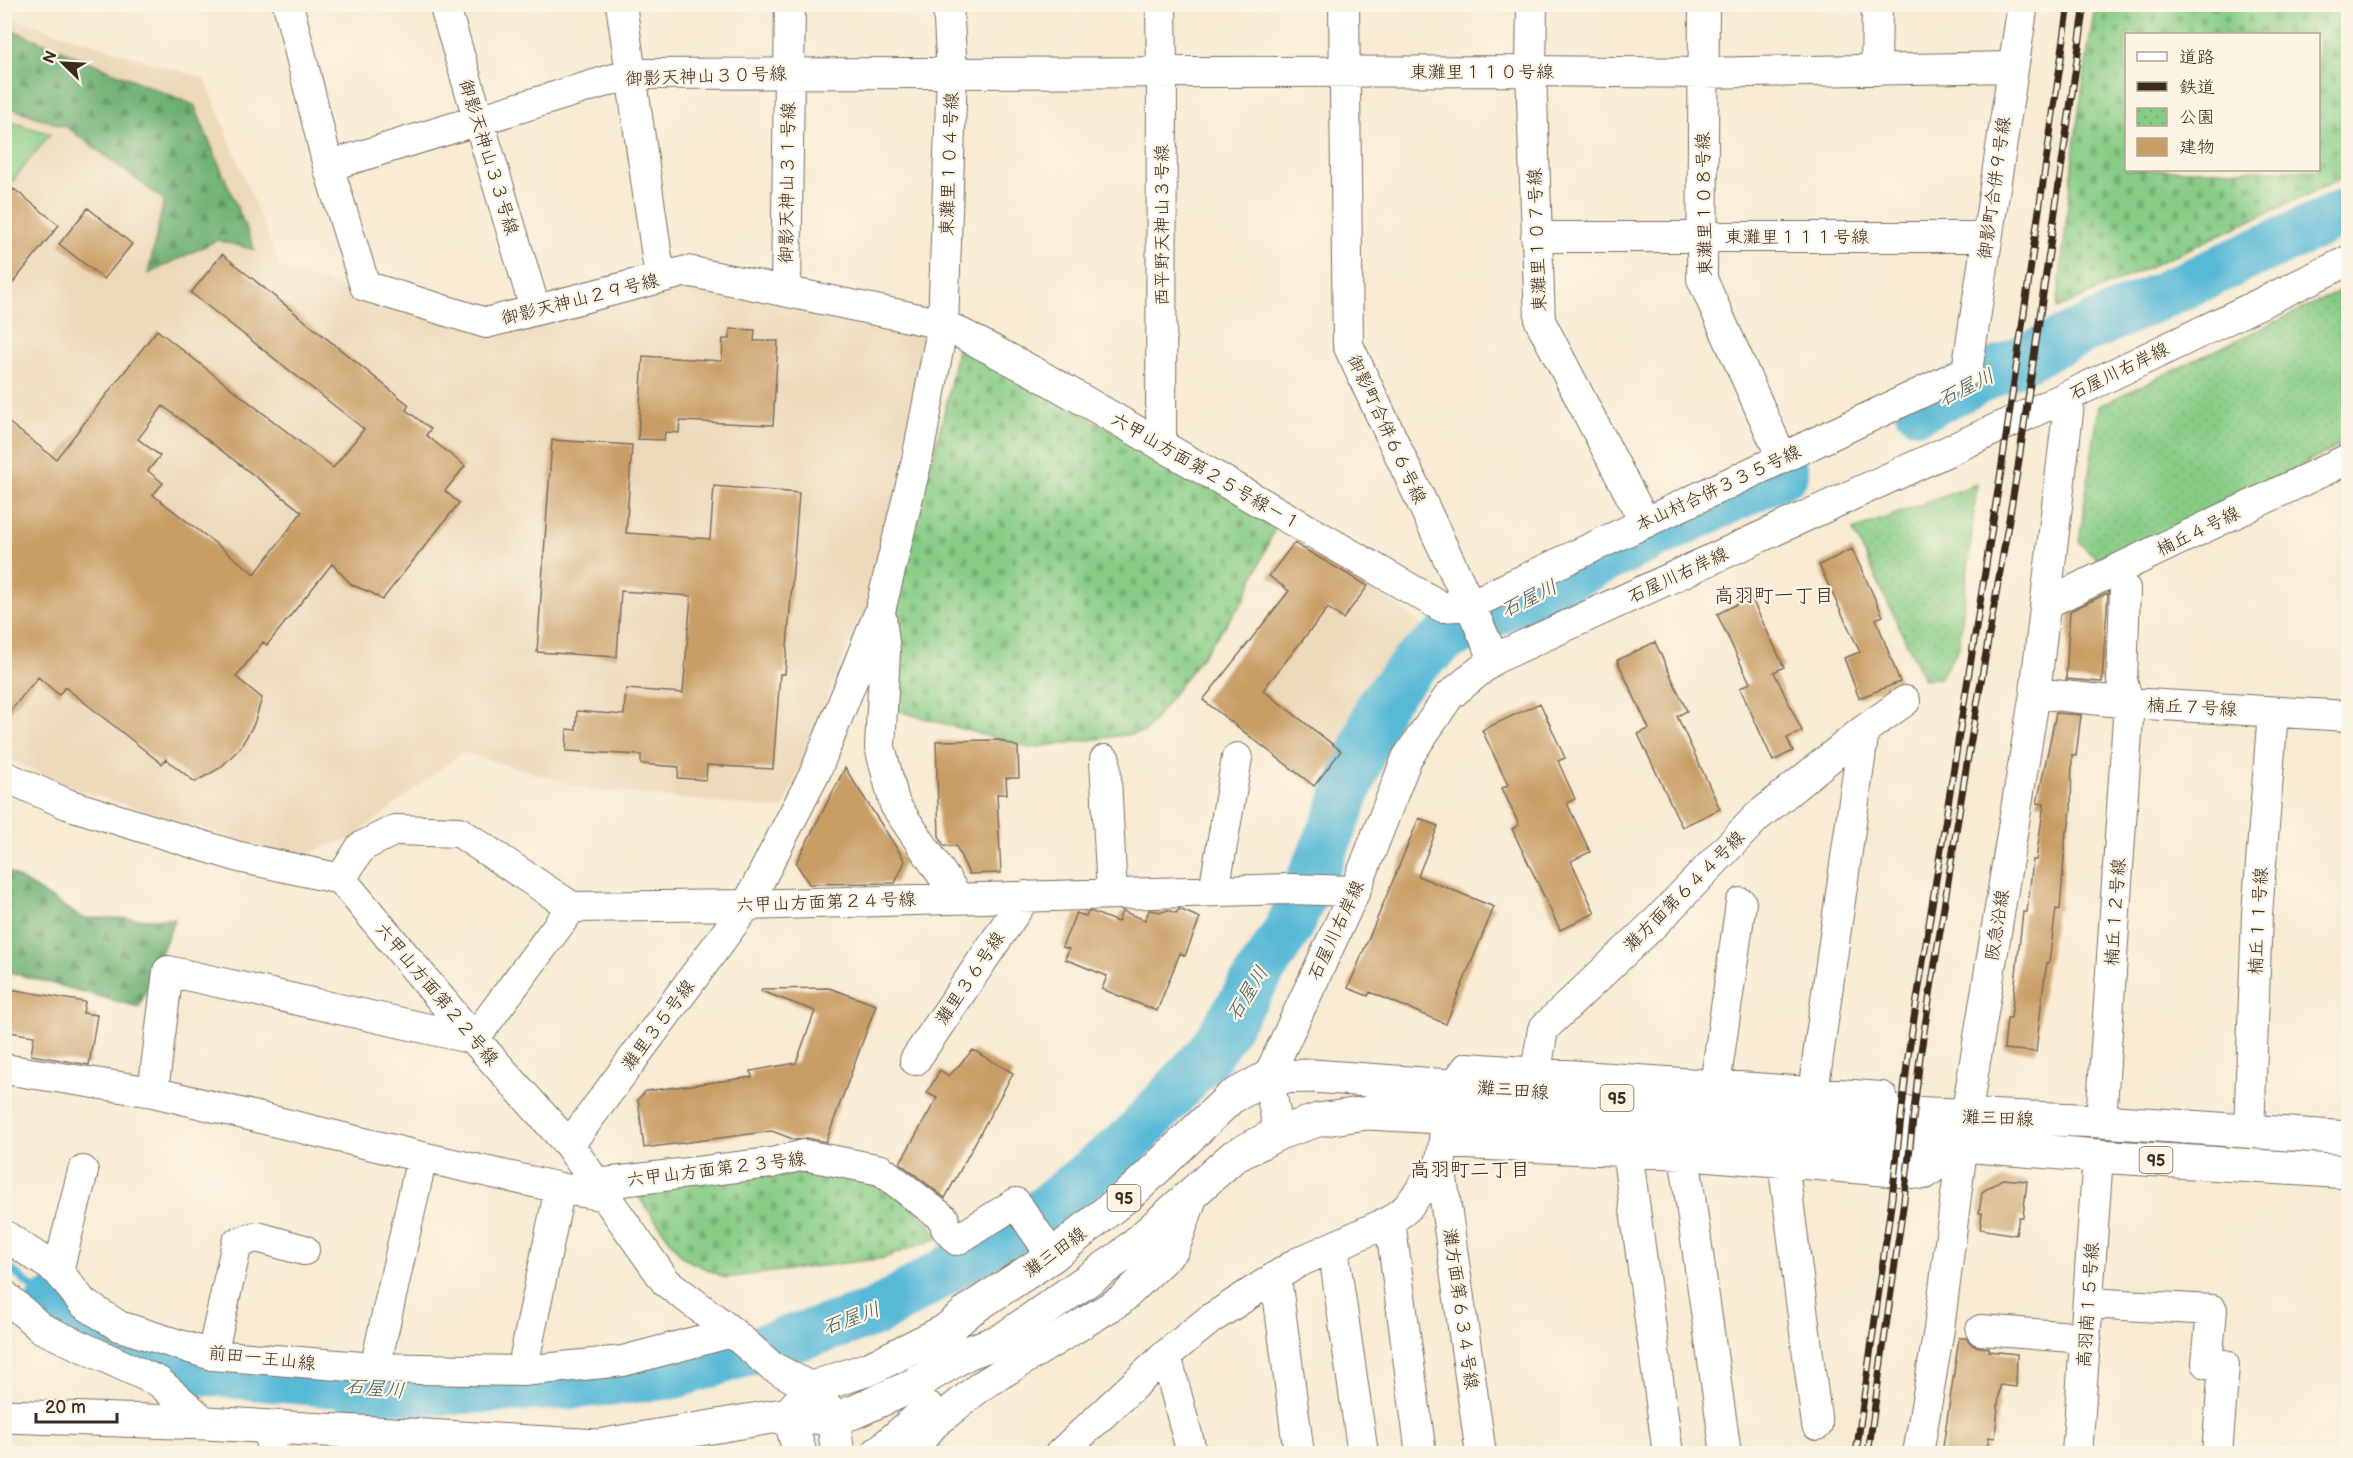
<svg xmlns="http://www.w3.org/2000/svg" width="2353" height="1458" font-family="'Balsamiq Sans','Klee One',sans-serif">
<style>
.built{fill:#ecd8ba}
.green{fill:#87cc86;stroke:#617b52;stroke-width:1.5}
.forest{fill:url(#forest-firs);stroke:#546d48;stroke-width:1.5}
.cemetery{fill:url(#cemetery-stones);stroke:#617b52;stroke-width:1.5;fill-rule:evenodd}
.park{fill:url(#park-dots);stroke:#617b52;stroke-width:1.5}
.lines{fill:none;stroke-linecap:round;stroke-linejoin:round}
.stream{stroke:#59b9d7;stroke-width:8}
.river{stroke:#59b9d7;stroke-width:48}
.building{fill:#c99e66;fill-rule:evenodd}
.minor-casing{stroke:#7d6d5d;stroke-width:32}
.major-casing{stroke:#7d6d5d;stroke-width:35}
.minor{stroke:#fff;stroke-width:30}
.major{stroke:#fff;stroke-width:33}
.rail-casing{stroke:#3b2a1e;stroke-width:7}
.rail{stroke:#fcf5e5;stroke-width:4.5;stroke-dasharray:14;stroke-linecap:butt}
.labels{text-anchor:middle;stroke-width:4.5;stroke-linejoin:round;paint-order:stroke}
.shield{fill:#fcf5e5;stroke:#75675a;stroke-width:1.5}
.shield-label{font-size:16px;font-weight:bold;fill:#3b2a1e}
.street-label{font-size:18px;fill:#3b2a1e;stroke:#fcf5e5}
.water-label{font-size:20px;font-style:italic;fill:#465c5f;stroke:#fcf5e5}
.neighbourhood-label{font-size:20px;fill:#3b2a1e;stroke:#fcf5e5}
</style>
<defs>
<pattern id="forest-firs" width="22" height="20" patternUnits="userSpaceOnUse" patternTransform="scale(1.5)"><rect width="22" height="20" fill="#6db073"/><path d="M5 1l3.5 6h-7zM16 11l3.5 6h-7z" fill="#5b8f5e"/></pattern>
<pattern id="cemetery-stones" width="16" height="16" patternUnits="userSpaceOnUse" patternTransform="scale(1.5)"><rect width="16" height="16" fill="#87cc86"/><path d="M2 7V4a2 2 0 0 1 4 0v3zM10 15v-3a2 2 0 0 1 4 0v3z" fill="#75af73"/></pattern>
<pattern id="park-dots" width="8" height="8" patternUnits="userSpaceOnUse" patternTransform="scale(1.5)"><rect width="8" height="8" fill="#87cc86"/><path d="M2 2h.1M6 6h.1" fill="none" stroke="#75af73" stroke-width="1.8" stroke-linecap="round"/></pattern>
</defs>
<rect width="100%" height="100%" fill="#fcf5e5"/>
<filter id="ink" filterUnits="userSpaceOnUse"><feTurbulence type="fractalNoise" baseFrequency=".0167" numOctaves="2"/><feDisplacementMap in="SourceGraphic" scale="12" xChannelSelector="R" yChannelSelector="G"/><feConvolveMatrix kernelMatrix="1 2 1 2 8 2 1 2 1" color-interpolation-filters="sRGB"/></filter>
<filter id="wash" filterUnits="userSpaceOnUse"><feTurbulence type="fractalNoise" baseFrequency=".008" numOctaves="4" result="noise"/><feDisplacementMap in="SourceGraphic" scale="24" xChannelSelector="R" yChannelSelector="G"/><feGaussianBlur stdDeviation="1.35" result="paint"/><feColorMatrix in="noise" values="0 0 0 0 0 0 0 0 0 0 0 0 0 0 0 0 0 1.4 0 .05"/><feComposite in="paint" operator="in"/></filter>
<g filter="url(#wash)">
<rect width="100%" height="100%" fill="#f8ead3"/>
<!-- built -->
<path class="built" d="M 5,16 L 205,79 L 281,269 L 460,323 L 693,285 L 931,334 L 876,597 L 851,638 L 783,809 L 590,790 L 463,752 L 351,839 L 295,857 L 69,787 L 5,758 Z
M 1294,543 L 1368,586 L 1432,632 L 1391,665 L 1372,691 L 1345,751 L 1341,751 L 1314,786 L 1203,700 L 1288,591 L 1269,576 Z"/>
<!-- green -->
<path class="green" d="M 5,120 L 50,134 L 5,191 L 4,120 Z"/>
<!-- forest -->
<path class="forest" d="M 5,27 L 194,105 L 255,250 L 217,240 L 148,274 L 164,200 L 68,128 L 5,106 Z
M 4,869 L 82,918 L 175,919 L 139,1007 L 5,971 Z"/>
<!-- cemetery -->
<path class="cemetery" d="M 2095,5 L 2348,5 L 2348,176 L 2057,309 L 2075,139 ZM 2126,34 L 2318,34 L 2318,170 L 2126,170 Z
M 958,344 L 1277,523 L 1244,600 L 1145,732 L 1030,748 L 895,710 L 888,627 L 947,402 Z
M 799,1163 L 882,1174 L 941,1237 L 884,1258 L 725,1278 L 683,1258 L 630,1185 Z"/>
<!-- park -->
<path class="park" d="M 2348,287 L 2348,441 L 2278,478 L 2101,562 L 2079,542 L 2099,406 Z
M 1977,484 L 1959,647 L 1940,678 L 1924,679 L 1853,530 Z"/>
<g class="lines">
<!-- stream -->
<path class="stream" d="M 4,1263 L 50,1303"/>
<!-- river -->
<path class="river" d="M 1919,409 L 2050,346 L 2348,211
M 50,1303 L 108,1341 L 187,1370 L 422,1392 L 574,1385 L 674,1375 L 875,1313 L 1032,1220 L 1132,1139 L 1209,1054 L 1288,929 L 1334,826 L 1380,705 L 1413,665 L 1446,638 L 1505,607 L 1785,473"/>
</g>
<g id="blocks">
<!-- building -->
<path class="building" d="M 14,189 L 59,225 L 4,294 L 4,201 Z
M 88,208 L 132,244 L 104,279 L 59,244 Z
M 222,254 L 409,405 L 406,410 L 431,429 L 426,435 L 465,466 L 445,491 L 459,503 L 382,600 L 372,593 L 352,585 L 332,564 L 267,645 L 263,642 L 236,677 L 262,698 L 254,724 L 240,748 L 220,768 L 195,782 L 166,759 L 162,764 L 65,687 L 59,695 L 38,677 L 4,719 L 4,419 L 56,459 L 157,330 L 333,468 L 364,429 L 191,293 ZM 163,406 L 302,512 L 255,574 L 153,495 L 163,483 L 148,471 L 160,456 L 138,439 Z
M 730,329 L 755,330 L 754,341 L 778,341 L 773,425 L 680,421 L 679,433 L 665,432 L 664,440 L 638,439 L 643,356 L 722,361 L 723,339 L 730,339 Z
M 552,440 L 632,445 L 626,533 L 710,539 L 714,486 L 799,493 L 785,674 L 780,674 L 773,769 L 707,765 L 706,780 L 678,778 L 679,767 L 641,764 L 641,755 L 566,751 L 567,729 L 576,730 L 577,711 L 624,715 L 626,689 L 683,693 L 691,596 L 621,591 L 617,657 L 537,652 Z
M 1294,543 L 1368,586 L 1343,619 L 1328,608 L 1263,690 L 1341,751 L 1314,786 L 1203,700 L 1289,591 L 1269,576 Z
M 1852,549 L 1883,616 L 1876,619 L 1900,682 L 1859,698 L 1844,658 L 1860,652 L 1819,565 Z
M 2108,593 L 2102,682 L 2066,679 L 2070,611 Z
M 1751,597 L 1784,667 L 1774,672 L 1802,731 L 1787,738 L 1793,751 L 1773,761 L 1740,688 L 1750,683 L 1717,614 Z
M 1655,642 L 1687,711 L 1677,716 L 1720,809 L 1682,827 L 1638,734 L 1649,729 L 1617,660 Z
M 1540,703 L 1565,758 L 1558,761 L 1575,799 L 1567,803 L 1590,852 L 1571,861 L 1595,913 L 1560,930 L 1512,829 L 1519,825 L 1502,788 L 1508,785 L 1482,730 Z
M 2056,713 L 2081,715 L 2076,756 L 2072,755 L 2071,810 L 2068,831 L 2066,831 L 2060,910 L 2056,909 L 2049,963 L 2047,963 L 2043,989 L 2036,1052 L 2004,1049 L 2007,1018 L 2011,1018 L 2023,912 L 2027,912 L 2033,860 L 2036,860 L 2044,804 L 2037,803 Z
M 999,740 L 1018,747 L 1019,778 L 1006,778 L 1007,794 L 997,794 L 1001,873 L 969,874 L 956,846 L 944,846 L 939,836 L 936,741 Z
M 845,768 L 905,861 L 895,883 L 809,884 L 796,863 Z
M 1419,818 L 1438,826 L 1418,876 L 1494,907 L 1446,1024 L 1370,992 L 1368,996 L 1348,988 Z
M 1179,909 L 1200,918 L 1185,956 L 1180,953 L 1157,1011 L 1102,989 L 1107,976 L 1065,959 L 1069,949 L 1062,947 L 1076,913 L 1086,916 L 1088,912 L 1092,912 L 1118,922 L 1122,911 L 1145,920 L 1149,910 L 1162,912 L 1168,910 L 1176,913 Z
M 4,988 L 85,1002 L 83,1013 L 97,1015 L 89,1065 L 31,1055 L 34,1036 L 4,1031 Z
M 829,988 L 876,1005 L 826,1142 L 807,1138 L 795,1140 L 772,1131 L 644,1148 L 638,1099 L 646,1091 L 752,1077 L 751,1071 L 796,1063 L 815,1011 L 761,991 L 762,989 Z
M 973,1050 L 1013,1073 L 945,1198 L 900,1163 L 937,1098 L 927,1093 L 940,1070 L 949,1076 Z
M 2002,1179 L 2027,1181 L 2023,1217 L 2019,1217 L 2016,1235 L 1980,1229 L 1982,1213 L 1979,1213 L 1982,1192 Z
M 1959,1338 L 1966,1338 L 1972,1345 L 1979,1347 L 1989,1348 L 1989,1351 L 2017,1354 L 2016,1387 L 2000,1385 L 1995,1438 L 1989,1437 L 1986,1454 L 1942,1454 Z"/>
</g>
</g>
<g filter="url(#ink)">
<use href="#blocks" fill-opacity="0" stroke="#7d6d5d" stroke-width="1.5"/>
<g class="lines">
<!-- minor casing -->
<g class="minor-casing">
<path id="minor" d="M 288,4 L 328,166 L 365,286 L 486,323 L 687,271 L 943,324 L 1036,373 L 1442,607 L 1470,605 L 1967,371 L 2023,4
M 444,4 L 535,309
M 621,4 L 660,278
M 1161,4 L 1162,73 L 1161,445
M 1344,4 L 1348,345 L 1470,605 L 1494,659
M 1532,4 L 1531,71 L 1540,321 L 1645,523
M 1704,4 L 1702,279 L 1782,458
M 1876,70 L 1877,4
M 328,166 L 630,74 L 1531,71 L 1703,73 L 2012,67
M 1536,237 L 1986,237
M 786,290 L 790,4
M 2047,603 L 2348,459
M 881,617 L 885,652 L 880,747 L 895,805 L 958,898
M 2035,693 L 2129,703 L 2348,716
M 1105,760 L 1112,894
M 4,776 L 67,804 L 239,857 L 341,879 L 474,1039 L 569,1145 L 666,1282 L 732,1332 L 771,1366 L 812,1388
M 341,879 L 361,847 L 395,830 L 459,832 L 572,907 L 747,905 L 1289,889 L 1355,891
M 1214,891 L 1237,758
M 915,1060 L 1026,896
M 4,1069 L 153,1092 L 422,1157 L 560,1188 L 606,1196
M 1536,1072 L 1543,1029 L 1658,920 L 1757,817 L 1864,730 L 1905,701
M 1454,1085 L 1467,1068 L 1882,1097
M 1715,1085 L 1741,903
M 153,1092 L 168,971 L 474,1039 L 572,907
M 1813,1092 L 1864,730
M 2101,1121 L 2129,703 L 2122,681 L 2125,589
M 2249,1132 L 2257,914 L 2273,712
M 1279,1133 L 1268,1077 L 1355,891 L 1407,758 L 1449,696 L 1494,659 L 2070,395 L 2348,261
M 1444,1143 L 1684,1154 L 1925,1174 L 1963,1145
M 569,1145 L 747,905 L 815,773 L 880,611 L 917,460 L 943,324 L 952,73 L 948,4
M 1627,1150 L 1668,1454
M 1684,1154 L 1726,1454
M 1783,1161 L 1817,1425
M 1440,1164 L 1481,1454
M 597,1184 L 771,1163 L 804,1155 L 881,1170 L 944,1219 L 946,1228 L 957,1240 L 1016,1203 L 1052,1256
M 1390,1221 L 1421,1454
M 4,1235 L 58,1271 L 83,1303 L 119,1326 L 212,1355 L 375,1368 L 522,1371 L 623,1361 L 732,1332
M 1333,1247 L 1363,1454
M 58,1271 L 83,1171
M 1276,1278 L 1299,1454
M 4,1295 L 41,1328 L 159,1382 L 206,1423
M 2088,1303 L 2212,1310 L 2207,1363 L 2224,1365 L 2217,1454
M 1981,1330 L 2086,1338
M 212,1355 L 237,1243 L 257,1237 L 304,1250
M 1166,1355 L 1192,1454
M 375,1368 L 422,1157
M 522,1371 L 560,1188
M 270,1454 L 273,1427
M 875,1454 L 929,1407
M 909,1454 L 934,1424 L 981,1386 L 1121,1300 L 1174,1249 L 1194,1192
M 1060,1454 L 1166,1355 L 1209,1320 L 1297,1263 L 1390,1221 L 1407,1208 L 1440,1164 L 1444,1143 L 1445,1117
M 1918,1454 L 1939,1329 L 1966,1117 L 2035,693 L 2070,395
M 2077,1454 L 2098,1156"/>
</g>
<!-- major casing -->
<g class="major-casing">
<path id="major" d="M 820,1400 L 833,1419 L 838,1454
M 789,1414 L 812,1388 L 871,1368 L 945,1331 L 971,1309 L 1052,1256 L 1136,1188 L 1230,1098 L 1268,1077 L 1313,1076 L 1713,1105 L 2101,1121 L 2348,1138
M 789,1414 L 800,1454
M 4,1416 L 206,1423 L 598,1446 L 789,1414 L 833,1419 L 854,1412 L 910,1387 L 967,1353 L 1002,1340 L 1122,1256 L 1233,1157 L 1279,1133 L 1318,1120 L 1367,1113 L 1963,1145 L 2098,1156 L 2348,1172"/>
</g>
<!-- minor -->
<use href="#minor" class="minor"/>
<!-- major -->
<use href="#major" class="major"/>
<!-- rail casing -->
<g class="rail-casing">
<path id="rail" d="M 1856,1454 L 1892,1198 L 1908,1056 L 2001,471 L 2069,4
M 1868,1454 L 1904,1200 L 1920,1057 L 1966,769 L 2018,467 L 2085,4"/>
</g>
<!-- rail -->
<use href="#rail" class="rail"/>
</g>
</g>
<g class="labels">
<!-- shield labels -->
<g class="shield">
<rect x="1600.5" y="1085" width="33" height="26" rx="4.5"/>
<rect x="2139.5" y="1147" width="33" height="26" rx="4.5"/>
<rect x="1107.5" y="1185" width="33" height="26" rx="4.5"/>
</g>
<g class="shield-label">
<text x="1617" y="1104">95</text>
<text x="2156" y="1166">95</text>
<text x="1124" y="1204">95</text>
</g>
<!-- street labels -->
<g class="street-label">
<text x="1482" y="78">東灘里１１０号線</text>
<text transform="translate(706 76) rotate(-2)" y="6">御影天神山３０号線</text>
<text transform="translate(489 157) rotate(73)" y="6">御影天神山３３号線</text>
<text transform="translate(949 164) rotate(-88)" y="6">東灘里１０４号線</text>
<text transform="translate(787 183) rotate(-89)" y="6">御影天神山３１号線</text>
<text transform="translate(1994 188) rotate(-82)" y="6">御影町合併９号線</text>
<text transform="translate(1704 204) rotate(-91)" y="6">東灘里１０８号線</text>
<text transform="translate(1162 225) rotate(-90)" y="6">西平野天神山３号線</text>
<text x="1797" y="243">東灘里１１１号線</text>
<text transform="translate(1537 240) rotate(-92)" y="6">東灘里１０７号線</text>
<text transform="translate(580 299) rotate(-14)" y="6">御影天神山２９号線</text>
<text transform="translate(2119 371) rotate(-26)" y="6">石屋川右岸線</text>
<text transform="translate(1387 429) rotate(65)" y="6">御影町合併６６号線</text>
<text transform="translate(1206 471) rotate(30)" y="6">六甲山方面第２５号線－１</text>
<text transform="translate(1718 488) rotate(-25)" y="6">本山村合併３３５号線</text>
<text transform="translate(2198 531) rotate(-26)" y="6">楠丘４号線</text>
<text transform="translate(1678 575) rotate(-25)" y="6">石屋川右岸線</text>
<text transform="translate(2192 707) rotate(3)" y="6">楠丘７号線</text>
<text transform="translate(1684 891) rotate(-45)" y="6">灘方面第６４４号線</text>
<text transform="translate(826 902) rotate(-2)" y="6">六甲山方面第２４号線</text>
<text transform="translate(2115 912) rotate(-86)" y="6">楠丘１２号線</text>
<text transform="translate(2258 921) rotate(-87)" y="6">楠丘１１号線</text>
<text transform="translate(1997 925) rotate(-81)" y="6">阪急沿線</text>
<text transform="translate(1336 930) rotate(-65)" y="6">石屋川右岸線</text>
<text transform="translate(970 978) rotate(-56)" y="6">灘里３６号線</text>
<text transform="translate(437 994) rotate(50)" y="6">六甲山方面第２２号線</text>
<text transform="translate(658 1025) rotate(-53)" y="6">灘里３５号線</text>
<text transform="translate(1513 1090) rotate(4)" y="6">灘三田線</text>
<text transform="translate(1998 1118) rotate(2)" y="6">灘三田線</text>
<text transform="translate(716 1169) rotate(-7)" y="6">六甲山方面第２３号線</text>
<text transform="translate(1055 1252) rotate(-36)" y="6">灘三田線</text>
<text transform="translate(2088 1305) rotate(-86)" y="6">高羽南１５号線</text>
<text transform="translate(1461 1309) rotate(82)" y="6">灘方面第６３４号線</text>
<text transform="translate(262 1358) rotate(6)" y="6">前田一王山線</text>
</g>
<!-- water labels -->
<g class="water-label">
<text transform="translate(1966 387) rotate(-26)" y="7">石屋川</text>
<text transform="translate(1529 598) rotate(-26)" y="7">石屋川</text>
<text transform="translate(1247 993) rotate(-58)" y="7">石屋川</text>
<text transform="translate(851 1318) rotate(-20)" y="7">石屋川</text>
<text transform="translate(375 1388) rotate(5)" y="7">石屋川</text>
</g>
<!-- neighbourhood labels -->
<g class="neighbourhood-label">
<text x="1774" y="602">高羽町一丁目</text>
<text x="1470" y="1176">高羽町二丁目</text>
</g>
</g>
<!-- margin -->
<rect width="2353" height="1458" fill="none" stroke="#fcf5e5" stroke-width="24"/>
<!-- legend -->
<rect x="2125" y="33" width="195" height="138" fill="#fcf5e5" stroke="#afa495" stroke-width="1.5"/>
<rect x="2137" y="52" width="30" height="9" fill="#ffffff" stroke="#afa495" stroke-width="1.5"/>
<text x="2179" y="63" font-size="18" fill="#3b2a1e">道路</text>
<rect x="2137" y="82" width="30" height="9" fill="#3b2a1e" stroke="#afa495" stroke-width="1.5"/>
<text x="2179" y="93" font-size="18" fill="#3b2a1e">鉄道</text>
<rect x="2137" y="108" width="30" height="18" fill="url(#park-dots)" stroke="#afa495" stroke-width="1.5"/>
<text x="2179" y="123" font-size="18" fill="#3b2a1e">公園</text>
<rect x="2137" y="138" width="30" height="18" fill="#c99e66" stroke="#afa495" stroke-width="1.5"/>
<text x="2179" y="153" font-size="18" fill="#3b2a1e">建物</text>
<!-- north arrow -->
<g transform="translate(63 63) rotate(294)" stroke="#fcf5e5" stroke-width="4.5" paint-order="stroke">
<path d="M0-4.5L10 22L0 15L-10 22Z" fill="#3b2a1e"/>
<text y="-9" font-size="16" font-weight="bold" text-anchor="middle" fill="#3b2a1e">N</text>
</g>
<!-- scale -->
<path d="M36 1413v9h81v-9" fill="none" stroke="#3b2a1e" stroke-width="3"/>
<text x="45" y="1413" font-size="18" fill="#3b2a1e" stroke="#fcf5e5" stroke-width="4.5" paint-order="stroke">20 m</text>
</svg>
